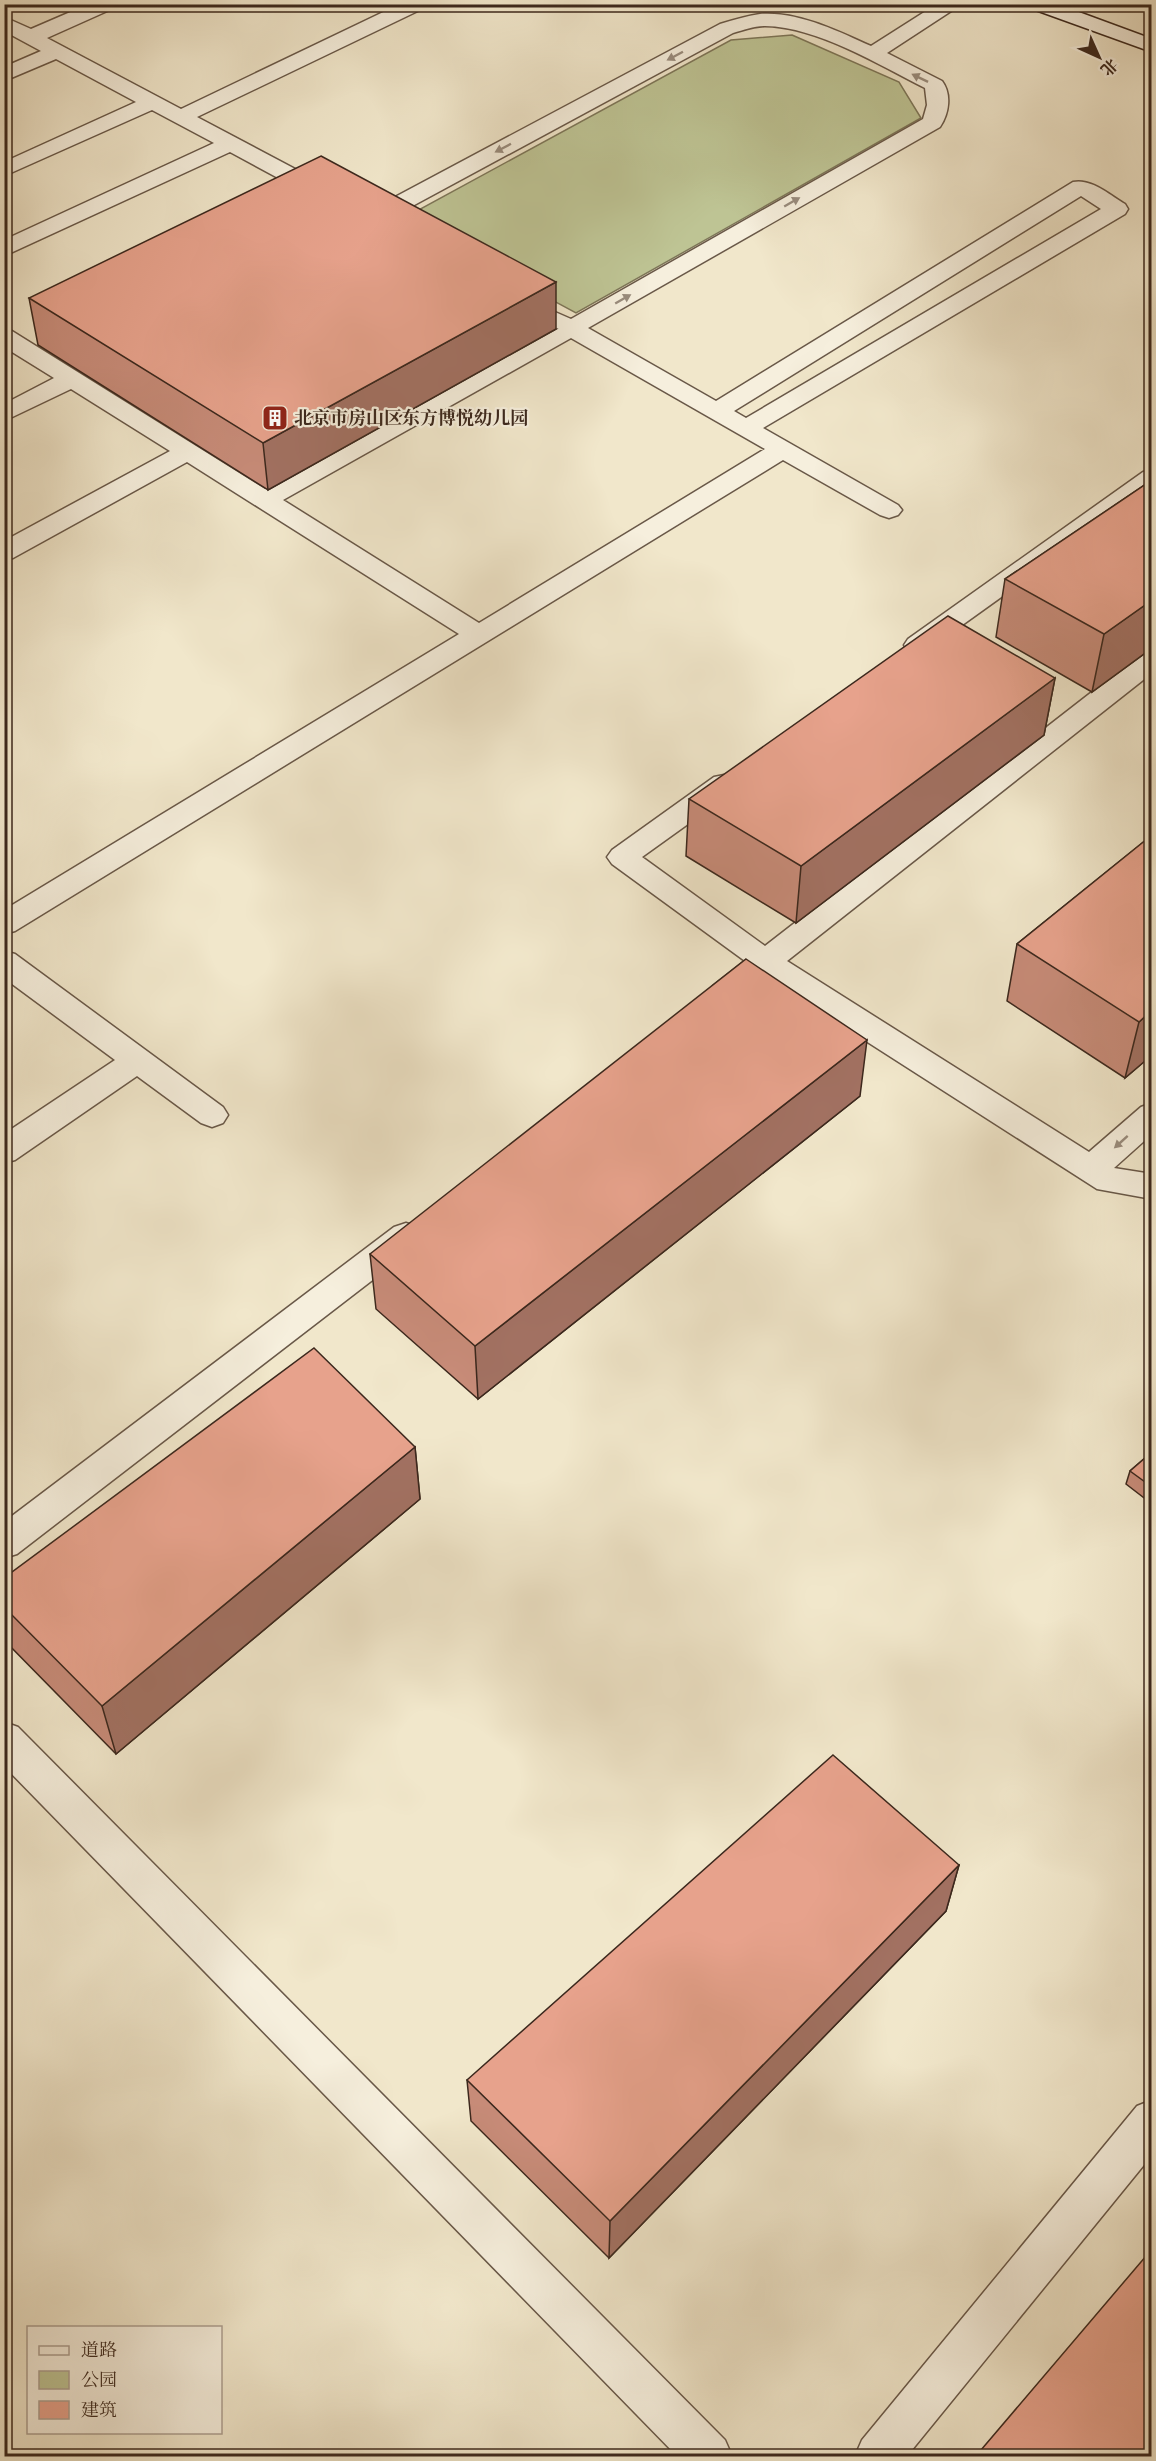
<svg xmlns="http://www.w3.org/2000/svg" width="1156" height="2461" font-family="'Old Standard TT','Noto Serif SC',serif">
<style>
.green{fill:#bec494;stroke:#7d7658;stroke-width:1.5}
.lines{fill:none;stroke-linecap:round;stroke-linejoin:round}
.minor-casing{stroke:#695848;stroke-width:3}
.secondary-casing{stroke:#3c281d;stroke-width:3}
.minor{fill:#f6efdd;fill-rule:evenodd}
.secondary{fill:#f6efdd;fill-rule:evenodd}
.wall{fill:#c78b78;stroke:#3c281d;stroke-width:1.5}
.shaded-wall{fill:#a27162;stroke:#3c281d;stroke-width:1.5}
.building{fill:#e7a28c;stroke:#3c281d;stroke-width:1.5}
.oneway{fill:#998c7d}
.labels{text-anchor:middle;stroke-width:4.5;stroke-linejoin:round;paint-order:stroke}
.far-poi-label{font-size:18px;font-weight:bold;fill:#3c281d;stroke:#f6efdd;text-anchor:start}
</style>
<rect width="100%" height="100%" fill="#f1e7cb"/>
<filter id="stains"><feTurbulence type="fractalNoise" baseFrequency=".00333" numOctaves="4"/><feColorMatrix values="0 0 0 0 .2 0 0 0 0 .09 0 0 0 0 .02 0 0 0 .5 -.17"/></filter>
<radialGradient id="worn" r=".72"><stop offset=".6" stop-color="#630" stop-opacity="0"/><stop offset="1" stop-color="#630" stop-opacity=".3"/></radialGradient>
<!-- green -->
<path class="green" d="M 792,35 L 899,82 L 921,118 L 576,313 L 402,219 L 731,40 Z"/>
<g class="lines">
<!-- minor casing -->
<g class="minor-casing">
<path id="minor" d="M 89,4 L 117,4 L 114,8 L 47,38 L 181,109 L 400,4 L 427,4 L 424,8 L 197,117 L 333,189 L 336,194 L 333,199 L 325,201 L 317,199 L 230,152 L 4,256 L 4,240 L 214,143 L 152,110 L 4,176 L 4,162 L 136,102 L 56,59 L 4,81 L 4,67 L 41,51 L 4,31 L 4,17 L 31,29 Z
M 937,4 L 962,4 L 887,53 L 942,81 C 952,94 949,114 940,127 L 588,328 L 716,401 L 1073,182 C 1091,178 1110,195 1125,204 L 1128,209 L 1125,214 L 763,428 L 898,505 L 902,510 L 898,515 L 889,518 L 880,515 L 783,460 L 15,931 L 4,934 L 4,910 L 459,634 L 187,462 L 13,558 L 4,560 L 4,541 L 170,451 L 71,389 L 4,421 L 4,404 L 54,378 L 4,347 L 4,329 L 12,331 L 265,489 L 554,328 L 543,319 L 547,314 L 555,312 L 571,319 L 923,119 L 927,105 L 925,88 C 879,65 818,27 765,26 C 754,26 744,30 733,33 L 381,223 L 373,225 L 365,223 L 362,218 L 365,213 L 720,24 C 733,20 747,16 760,14 C 797,11 838,31 871,46 ZM 1081,196 L 1101,209 L 746,418 L 734,411 ZM 571,338 L 765,449 L 479,623 L 283,500 Z
M 1152,470 L 1152,489 L 926,651 L 917,653 L 908,651 L 904,645 L 908,639 L 1143,472 Z
M 1152,651 L 1152,673 L 787,961 L 1089,1152 L 1141,1107 L 1152,1103 L 1152,1134 L 1114,1168 L 1152,1174 L 1152,1199 L 1097,1189 L 766,977 C 750,990 735,1008 713,1002 L 709,994 L 713,986 L 745,961 L 612,864 L 607,857 L 612,850 L 714,777 L 724,775 L 734,777 L 738,784 L 734,791 L 642,857 L 765,946 L 1142,653 Z
M 4,951 L 15,954 L 223,1107 L 228,1115 L 223,1123 L 212,1127 L 201,1123 L 137,1076 L 15,1160 L 4,1163 L 4,1134 L 115,1060 L 4,978 Z
M 406,1223 L 418,1227 L 423,1236 L 418,1245 L 17,1554 L 4,1558 L 4,1522 L 394,1227 Z
M 4,1722 L 18,1727 L 725,2440 L 732,2456 L 677,2456 L 4,1766 Z
M 1152,2100 L 1152,2155 L 907,2456 L 855,2456 L 862,2440 L 1137,2106 Z"/>
</g>
<!-- secondary casing -->
<g class="secondary-casing">
<path id="secondary" d="M 1027,4 L 1057,4 L 1152,39 L 1152,52 L 1030,8 Z"/>
</g>
<!-- minor -->
<use href="#minor" class="minor"/>
<!-- secondary -->
<use href="#secondary" class="secondary"/>
</g>
<!-- wall -->
<path class="wall" d="M 29,298 L 556,329 L 268,490 L 38,345 Z
M 1152,480 L 1152,648 L 1092,692 L 996,637 L 1005,579 Z
M 1055,678 L 1044,735 L 796,923 L 686,856 L 689,799 Z
M 1152,835 L 1152,1055 L 1125,1078 L 1007,1001 L 1017,944 Z
M 860,1096 L 478,1399 L 376,1309 L 370,1254 Z
M 415,1447 L 420,1499 L 116,1754 L 5,1641 L 4,1638 L 4,1578 Z
M 1152,1452 L 1152,1504 L 1126,1484 L 1130,1471 Z
M 959,1865 L 946,1911 L 609,2258 L 471,2121 L 467,2080 Z"/>
<!-- shaded-wall -->
<path class="shaded-wall" d="M 556,282 L 556,329 L 268,490 L 263,443 Z
M 1152,600 L 1152,648 L 1092,692 L 1104,634 Z
M 1055,678 L 1044,735 L 796,923 L 801,866 Z
M 1152,1010 L 1152,1055 L 1125,1078 L 1139,1022 Z
M 867,1040 L 860,1096 L 478,1399 L 475,1346 Z
M 415,1447 L 420,1499 L 116,1754 L 102,1706 Z
M 959,1865 L 946,1911 L 609,2258 L 610,2221 Z"/>
<!-- building -->
<path class="building" d="M 321,156 L 556,282 L 263,443 L 29,298 Z
M 1152,480 L 1152,600 L 1104,634 L 1005,579 Z
M 948,616 L 1055,678 L 801,866 L 689,799 Z
M 1152,835 L 1152,1010 L 1139,1022 L 1017,944 Z
M 746,959 L 867,1040 L 475,1346 L 370,1254 Z
M 314,1348 L 415,1447 L 102,1706 L 4,1607 L 4,1578 Z
M 1152,1452 L 1152,1487 L 1130,1471 Z
M 833,1755 L 959,1865 L 610,2221 L 467,2080 Z
M 1152,2249 L 1152,2457 L 975,2457 Z"/>
<!-- one-way arrows -->
<defs><path id="oneway-solid" d="M-6-.8H1V-3.2L6.5 0L1 3.2V.8H-6Z" transform="scale(1.5)"/></defs>
<g class="oneway">
<use href="#oneway-solid" transform="translate(675 56) rotate(152)"/>
<use href="#oneway-solid" transform="translate(920 78) rotate(-154)"/>
<use href="#oneway-solid" transform="translate(503 148) rotate(152)"/>
<use href="#oneway-solid" transform="translate(792 202) rotate(-30)"/>
<use href="#oneway-solid" transform="translate(623 299) rotate(-30)"/>
<use href="#oneway-solid" transform="translate(1121 1142) rotate(138)"/>
</g>
<!-- icons -->
<defs>
<g id="building-square" transform="scale(1.35)"><rect x="-9" y="-9" width="18" height="18" rx="4" fill="#8f2418" stroke="#f6efdd"/><path d="M-4-6H4V6H1V3H-1V6H-4ZM-2.5-4.3h1.7v1.8h-1.7ZM.8-4.3h1.7v1.8H.8ZM-2.5-1h1.7V.8h-1.7ZM.8-1h1.7V.8H.8Z" fill="#fff"/></g>
</defs>
<g fill-rule="evenodd">
<use href="#building-square" x="275" y="418"/>
</g>
<g class="labels">
<!-- far-poi labels -->
<g class="far-poi-label">
<text x="294" y="424">北京市房山区东方博悦幼儿园</text>
</g>
</g>
<!-- margin -->
<rect width="1156" height="2461" fill="none" stroke="#f1e7cb" stroke-width="24"/>
<rect x="6" y="6" width="1144" height="2449" fill="none" stroke="#3c281d" stroke-width="3"/>
<rect x="12" y="12" width="1132" height="2437" fill="none" stroke="#3c281d" stroke-width="1.5"/>
<!-- legend -->
<rect x="27" y="2326" width="195" height="108" fill="#f6efdd" stroke="#ac9f90" stroke-width="1.5"/>
<rect x="39" y="2346" width="30" height="9" fill="#f6efdd" stroke="#ac9f90" stroke-width="1.5"/>
<text x="81" y="2356" font-size="18" fill="#3c281d">道路</text>
<rect x="39" y="2371" width="30" height="18" fill="#bec494" stroke="#ac9f90" stroke-width="1.5"/>
<text x="81" y="2386" font-size="18" fill="#3c281d">公园</text>
<rect x="39" y="2401" width="30" height="18" fill="#e7a28c" stroke="#ac9f90" stroke-width="1.5"/>
<text x="81" y="2416" font-size="18" fill="#3c281d">建筑</text>
<!-- north arrow -->
<g transform="translate(1099 57) rotate(135)" stroke="#f6efdd" stroke-width="4.5" paint-order="stroke">
<path d="M0-4.5L10 22L0 15L-10 22Z" fill="#3c281d"/>
<text y="-9" font-size="16" font-weight="bold" text-anchor="middle" fill="#3c281d">北</text>
</g>
<rect width="100%" height="100%" filter="url(#stains)"/>
<rect width="100%" height="100%" fill="url(#worn)"/>
</svg>
